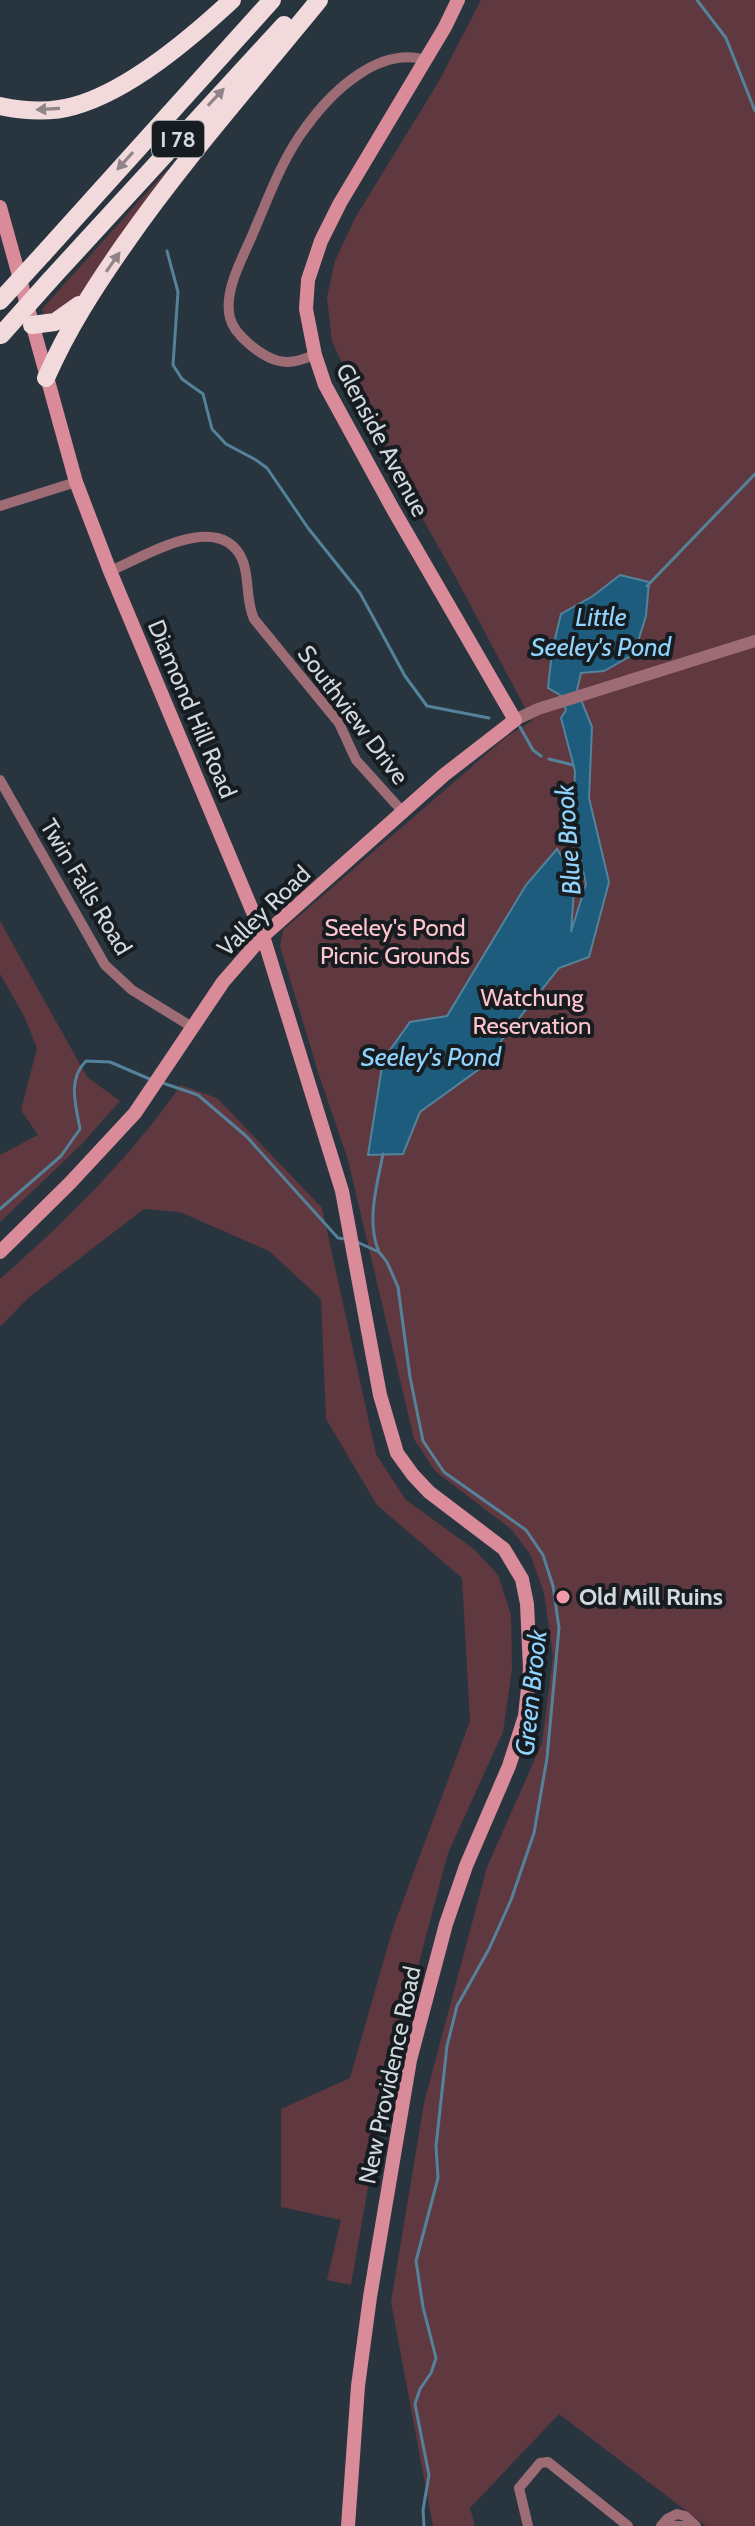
<svg xmlns="http://www.w3.org/2000/svg" width="755" height="2526" font-family="Cabin,sans-serif">
<style>
.green{fill:#603840}
.water{fill:#1e5c7d;stroke:#54829a;stroke-width:2}
.lines{fill:none;stroke-linecap:round;stroke-linejoin:round}
.stream{stroke:#54829a;stroke-width:3}
.minor{stroke:#9d6c75;stroke-width:10}
.tertiary{stroke:#9d6c75;stroke-width:12}
.secondary{stroke:#d98b99;stroke-width:14}
.motorway{stroke:#f2d9dc;stroke-width:18}
.motorway-bridge{stroke:#f2d9dc;stroke-width:18}
.oneway{fill:#8f8487}
.poi-dot{fill:#f39aaa;stroke:#161c20;stroke-width:3}
.labels{text-anchor:middle;stroke-width:8;stroke-linejoin:round;paint-order:stroke}
.shield{fill:#161c20;stroke:#99a0a6;stroke-width:2}
.shield-label{font-size:22px;font-weight:bold;fill:#d1d9df}
.street-label{font-size:24px;fill:#d1d9df;stroke:#161c20}
.park-label{font-size:24px;fill:#ffc5ce;stroke:#161c20}
.poi-label{font-size:24px;font-weight:bold;fill:#d1d9df;stroke:#161c20;text-anchor:start}
.water-label{font-size:26px;font-style:italic;fill:#90d3fd;stroke:#161c20}
</style>
<rect width="100%" height="100%" fill="#28353e"/>
<!-- green -->
<path class="green" d="M 481,0 L 755,0 L 755,2526 L 706,2526 L 559,2414 L 470,2508 L 475,2526 L 433,2526 L 391,2302 L 424,2103 L 487,1867 L 542,1743 L 553,1656 L 544,1593 L 530,1554 L 511,1529 L 435,1471 L 414,1439 L 348,1160 L 319,1075 L 280,946 L 283,930 L 506,737 L 532,721 L 456,578 L 367,420 L 332,341 L 327,297 L 335,261 L 355,218 L 439,81 Z
M 167,170 L 168,175 L 74,306 L 45,318 L 42,309 Z
M 0,921 L 87,1077 L 120,1101 L 80,1146 L 0,1222 L 0,1155 L 38,1135 L 21,1110 L 37,1048 L 24,1016 L 0,974 Z
M 181,1085 L 217,1098 L 322,1208 L 376,1454 L 405,1499 L 475,1550 L 498,1575 L 511,1615 L 512,1669 L 503,1732 L 448,1853 L 384,2095 L 351,2285 L 327,2280 L 341,2220 L 281,2207 L 281,2109 L 350,2078 L 393,1928 L 470,1721 L 462,1578 L 377,1505 L 326,1419 L 321,1299 L 269,1251 L 180,1212 L 144,1209 L 28,1298 L 0,1327 L 0,1279 C 66,1221 130,1158 181,1085 Z"/>
<!-- water -->
<path class="water" d="M 620,575 L 649,582 L 646,616 L 634,654 L 604,671 L 581,673 L 577,690 L 592,727 L 589,798 L 609,882 L 589,957 L 559,968 L 478,1070 L 420,1112 L 403,1154 L 368,1155 L 383,1060 L 410,1022 L 447,1016 L 526,885 L 557,849 L 575,877 L 571,932 L 586,884 L 573,824 L 575,771 L 561,718 L 566,710 L 560,695 L 548,688 L 552,651 L 561,614 L 593,596 Z"/>
<g class="lines">
<!-- stream -->
<path class="stream" d="M 697,0 L 726,38 L 755,111
M 167,251 L 178,292 L 173,365 L 182,379 L 203,394 L 212,429 L 226,444 L 256,460 L 267,468 L 308,528 L 360,593 L 405,676 L 427,706 L 489,718
M 647,586 L 755,474
M 520,727 L 533,750 L 541,756
M 549,759 L 573,765
M 160,1082 L 198,1095 L 246,1136 L 338,1238 L 345,1239
M 0,1209 L 61,1156 L 80,1129 C 76,1105 67,1080 86,1061 L 110,1062 L 152,1080
M 357,1242 L 379,1252 L 387,1262 L 398,1287 L 410,1377 L 423,1441 L 444,1472 L 526,1530 L 543,1555 L 553,1586 L 559,1628 L 547,1758 L 534,1833 L 511,1900 L 489,1949 L 457,2006 L 447,2046 L 436,2146 L 438,2178 L 416,2261 L 423,2307 L 436,2358 L 431,2373 L 420,2389 L 415,2404 L 429,2475 L 423,2510 L 424,2526
M 379,1252 C 366,1222 377,1185 383,1154"/>
<!-- minor -->
<path class="minor" d="M 315,355 C 303,359 292,364 279,361 C 262,357 234,335 230,318 C 223,290 244,256 254,231 C 269,196 283,157 306,127 C 332,91 379,46 426,60
M 0,506 L 76,482
M 110,571 C 144,557 219,509 242,559 C 250,576 245,599 254,619 L 339,723 L 356,760 L 403,812
M 0,780 L 105,965 L 132,990 L 192,1027
M 528,2526 L 519,2488 L 540,2463 L 548,2462 L 628,2526
M 661,2526 L 667,2519 L 677,2514 L 685,2516 L 696,2526
M 664,2526 L 694,2526"/>
<!-- tertiary -->
<path class="tertiary" d="M 515,720 L 538,709 L 755,641"/>
<!-- secondary -->
<path class="secondary" d="M 0,207 L 76,482 L 110,571 L 263,936 L 342,1191 L 380,1395 L 397,1453 L 413,1475 L 429,1492 L 504,1549 L 522,1579 L 527,1604 L 530,1669 L 525,1716 L 509,1766 L 466,1866 L 446,1924 L 410,2060 L 370,2297 L 358,2386 L 348,2526
M 0,1252 L 70,1183 L 135,1113 L 223,982 L 263,936 L 444,775 L 515,720 L 394,511 L 325,385 L 315,355 L 306,309 L 308,280 L 321,241 L 340,203 L 445,27 L 458,0"/>
<!-- motorway -->
<path class="motorway" d="M 0,106 C 24,111 50,113 74,106 C 129,91 190,39 232,0
M 43,254 L 272,0
M 50,280 L 284,25
M 32,325 L 55,322 L 79,305
M 46,378 C 67,330 94,288 124,245 C 184,159 253,81 319,0"/>
<!-- motorway-bridge -->
<path class="motorway-bridge" d="M 0,301 L 43,254
M 1,335 L 50,280"/>
</g>
<!-- one-way arrows -->
<defs><path id="oneway-solid" d="M-6-.8H1V-3.2L6.5 0L1 3.2V.8H-6Z" transform="scale(2)"/></defs>
<g class="oneway">
<use href="#oneway-solid" transform="translate(216 97) rotate(-47)"/>
<use href="#oneway-solid" transform="translate(48 109) rotate(177)"/>
<use href="#oneway-solid" transform="translate(125 161) rotate(132)"/>
<use href="#oneway-solid" transform="translate(113 262) rotate(-55)"/>
</g>
<!-- markers -->
<circle class="poi-dot" cx="563" cy="1597" r="8"/>
<g class="labels">
<!-- shield labels -->
<rect class="shield" x="152" y="121" width="52" height="36" rx="6"/>
<g class="shield-label">
<text x="178" y="147">I 78</text>
</g>
<!-- street labels -->
<g class="street-label">
<text transform="translate(382 440) rotate(62)" y="8">Glenside Avenue</text>
<text transform="translate(192 709) rotate(67)" y="8">Diamond Hill Road</text>
<text transform="translate(353 715) rotate(53)" y="8">Southview Drive</text>
<text transform="translate(86 887) rotate(59)" y="8">Twin Falls Road</text>
<text transform="translate(264 911) rotate(-44)" y="8">Valley Road</text>
<text transform="translate(390 2075) rotate(-78)" y="8">New Providence Road</text>
</g>
<!-- park labels -->
<g class="park-label">
<text x="395" y="936">Seeley's Pond<tspan x="395" dy="28">Picnic Grounds</tspan></text>
<text x="532" y="1006">Watchung<tspan x="532" dy="28">Reservation</tspan></text>
</g>
<!-- poi labels -->
<g class="poi-label">
<text x="579" y="1605">Old Mill Ruins</text>
</g>
<!-- water labels -->
<g class="water-label">
<text x="601" y="626">Little<tspan x="601" dy="30">Seeley's Pond</tspan></text>
<text transform="translate(568 840) rotate(-94)" y="9">Blue Brook</text>
<text x="431" y="1066">Seeley's Pond</text>
<text transform="translate(531 1693) rotate(-84)" y="9">Green Brook</text>
</g>
</g>
</svg>
